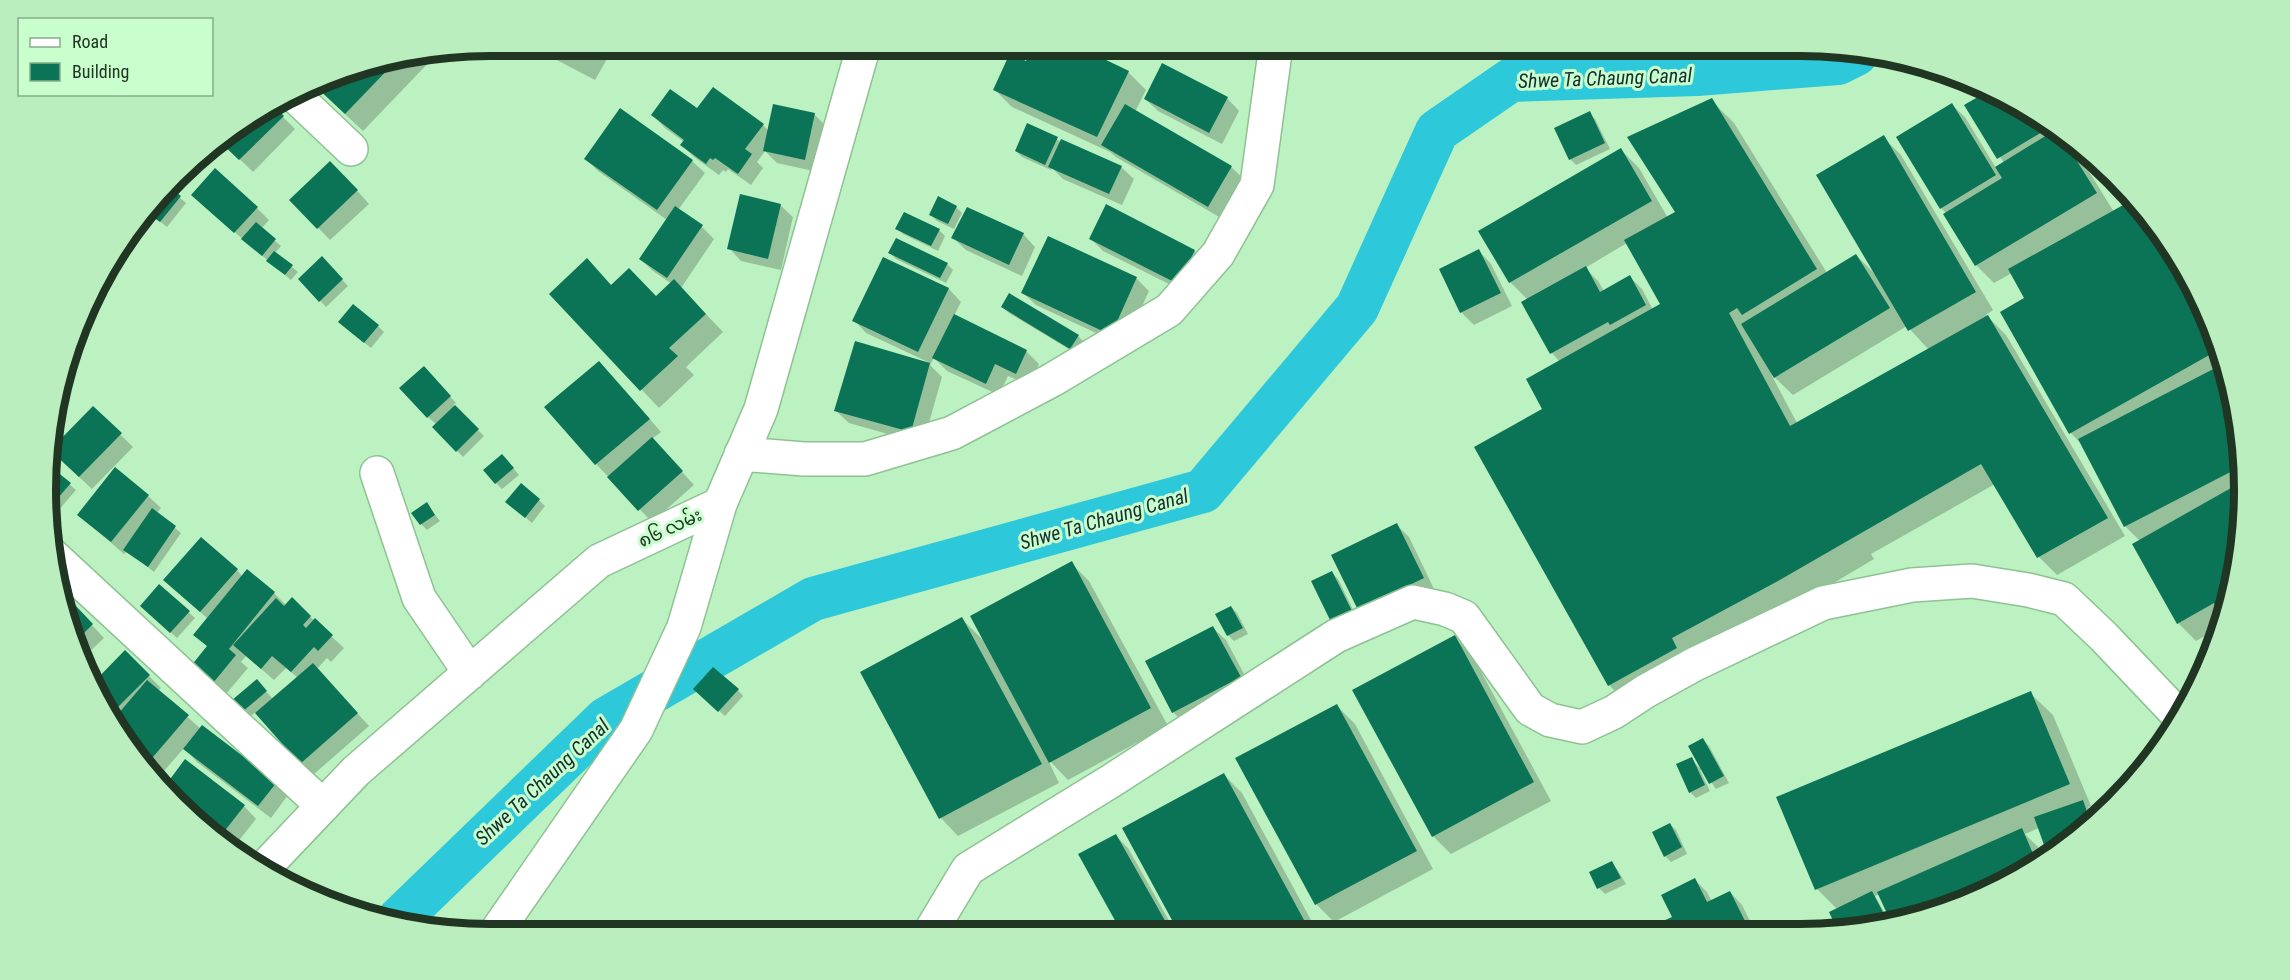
<svg xmlns="http://www.w3.org/2000/svg" width="2290" height="980" font-family="'Roboto Condensed','Noto Sans Myanmar',sans-serif">
<style>
.shadow{fill:#0003;fill-rule:evenodd}
.lines{fill:none;stroke-linecap:round;stroke-linejoin:round}
.canal{stroke:#2dc8da;stroke-width:44}
.building{fill:#0b7457}
.minor-casing{stroke:#8ec293;stroke-width:36}
.minor{stroke:#fff;stroke-width:33}
.labels{text-anchor:middle;stroke-width:6;stroke-linejoin:round;paint-order:stroke}
.street-label{font-size:18px;fill:#203522;stroke:#c9fecd}
.water-label{font-size:20px;font-style:italic;fill:#162e31;stroke:#c9fecd}
.rim{fill:none;stroke:#203522;stroke-width:8}
</style>
<rect width="100%" height="100%" fill="#bcf1c1"/>
<!-- shadow -->
<path class="shadow" d="M 528,45 L 615,45 L 595,80 Z
M 1036,45 L 1072,45 L 1128,72 L 1146,90 L 1135,112 L 1231,167 L 1244,179 L 1221,218 L 1116,157 L 1110,152 L 1012,107 L 994,89 L 1027,63 Z
M 437,54 L 363,131 L 313,84 L 347,69 Z
M 1991,90 L 2023,105 L 2067,136 L 2064,138 L 2075,149 L 2114,212 L 2135,200 L 2153,219 L 2199,293 L 2230,375 L 2244,461 L 2243,499 L 2241,500 L 2243,502 L 2241,548 L 2223,626 L 2196,641 L 2178,623 L 2140,541 L 2125,526 L 2084,447 L 2071,433 L 2002,312 L 2026,299 L 2012,273 L 1994,283 L 1976,265 L 1947,214 L 1941,208 L 1952,105 L 1965,117 L 1996,168 L 2004,163 L 1966,105 Z
M 1227,98 L 1239,111 L 1222,144 L 1158,111 L 1145,99 Z
M 1711,100 L 1734,123 L 1827,273 L 1856,255 L 1875,274 L 1883,137 L 1901,155 L 1993,310 L 1986,315 L 2006,335 L 2125,536 L 2057,575 L 2039,557 L 1995,484 L 1871,554 L 1874,559 L 1800,603 L 1696,659 L 1686,649 L 1694,666 L 1627,703 L 1609,685 L 1542,411 L 1560,362 L 1552,353 L 1528,300 L 1510,282 L 1480,232 L 1621,150 L 1639,168 L 1668,218 L 1678,213 ZM 1627,243 L 1662,305 L 1653,310 L 1642,289 L 1630,277 L 1604,291 L 1598,281 L 1585,268 ZM 1907,326 L 1929,350 L 1797,423 L 1771,374 L 1793,395 Z
M 270,104 L 295,129 L 253,172 L 219,139 Z
M 697,110 L 763,125 L 769,131 L 814,114 L 827,127 L 818,172 L 777,163 L 765,151 L 757,162 L 763,168 L 751,185 L 728,169 L 726,172 L 723,170 L 719,175 L 694,157 L 682,145 L 684,142 L 665,128 L 653,115 Z
M 1589,113 L 1595,119 L 1610,149 L 1576,165 L 1570,159 Z
M 1057,139 L 1061,143 L 1121,167 L 1134,179 L 1122,205 L 1063,179 L 1052,168 L 1051,170 L 1022,157 L 1016,151 Z
M 196,156 L 203,162 L 186,181 L 180,176 Z
M 586,159 L 692,161 L 705,173 L 678,210 L 702,227 L 714,239 L 681,288 L 723,332 L 686,367 L 694,375 L 659,408 L 551,294 L 612,286 L 656,298 L 672,284 L 653,271 L 640,259 L 667,220 L 598,171 Z
M 343,175 L 369,204 L 330,240 L 291,200 Z
M 169,189 L 186,203 L 167,227 L 149,213 Z
M 780,205 L 793,217 L 781,270 L 741,261 L 729,248 Z
M 205,207 L 257,208 L 269,220 L 261,229 L 281,246 L 275,253 L 298,272 L 291,280 Z
M 956,207 L 962,213 L 954,229 L 937,221 L 931,215 Z
M 897,228 L 939,230 L 945,236 L 938,251 L 903,234 Z
M 1023,234 L 1035,247 L 1022,276 L 966,250 L 953,238 Z
M 1049,238 L 1137,279 L 1149,291 L 1124,346 L 1036,305 L 1023,293 Z
M 1091,239 L 1194,251 L 1207,263 L 1191,295 L 1103,251 Z
M 1479,251 L 1491,264 L 1512,306 L 1474,325 L 1461,312 L 1441,269 Z
M 890,253 L 947,264 L 953,270 L 946,283 L 896,259 Z
M 322,258 L 348,286 L 326,307 L 300,279 Z
M 884,259 L 949,289 L 961,302 L 954,316 L 1026,351 L 1039,364 L 1029,385 L 1008,376 L 999,395 L 947,371 L 934,358 L 930,365 L 942,377 L 923,444 L 849,423 L 836,411 L 928,362 L 866,333 L 854,320 Z
M 1003,307 L 1078,336 L 1084,342 L 1077,354 L 1009,313 Z
M 378,326 L 384,332 L 371,348 L 346,328 Z
M 424,368 L 456,403 L 453,405 L 484,436 L 463,457 L 434,427 L 436,424 L 428,417 Z
M 611,375 L 661,432 L 652,439 L 694,485 L 652,522 L 596,464 Z
M 93,408 L 133,447 L 92,489 L 64,463 Z
M 508,462 L 519,475 L 502,489 L 496,483 Z
M 51,468 L 76,490 L 50,520 L 50,519 Z
M 115,469 L 148,496 L 161,508 L 157,513 L 181,533 L 154,572 L 127,551 L 124,554 L 79,515 Z
M 539,500 L 545,506 L 532,523 L 513,507 Z
M 427,504 L 440,521 L 427,530 L 421,524 Z
M 1397,525 L 1409,537 L 1435,591 L 1372,622 Z
M 1071,563 L 1089,581 L 1168,726 L 1068,780 L 1047,758 L 1059,783 L 958,836 L 941,818 L 962,619 L 984,641 Z
M 237,570 L 242,576 L 274,593 L 287,606 L 292,600 L 344,648 L 331,662 L 327,658 L 317,669 L 369,726 L 313,775 L 256,712 L 248,718 L 242,712 L 262,687 L 273,699 L 298,678 L 286,668 L 274,680 L 246,656 L 241,662 L 248,668 L 226,694 L 206,678 L 208,647 L 195,635 L 208,619 L 178,592 Z
M 1332,573 L 1338,579 L 1357,618 L 1313,582 Z
M 159,586 L 195,618 L 177,638 L 148,612 Z
M 60,591 L 104,638 L 85,656 L 101,671 L 91,682 L 69,633 Z
M 1231,607 L 1237,613 L 1248,634 L 1234,641 L 1228,635 Z
M 1213,628 L 1226,640 L 1252,689 L 1186,725 L 1173,712 L 1147,662 Z
M 1454,637 L 1472,655 L 1551,801 L 1451,854 L 1433,836 Z
M 125,652 L 161,688 L 158,691 L 201,729 L 276,783 L 288,795 L 271,818 L 197,762 L 184,748 L 158,778 L 104,712 L 92,686 Z
M 738,690 L 743,696 L 725,716 L 701,695 Z
M 2030,693 L 2053,715 L 2091,806 L 2088,807 L 2096,818 L 2071,843 L 2049,855 L 2039,828 L 2025,834 L 2039,848 L 2044,858 L 1971,901 L 1858,931 L 1840,931 L 1831,913 L 1837,909 L 1817,889 ZM 1880,894 L 1890,917 L 1888,919 L 1875,896 Z
M 1337,706 L 1355,724 L 1433,869 L 1334,922 L 1316,904 Z
M 1703,740 L 1709,746 L 1729,783 L 1716,789 L 1702,769 L 1700,770 L 1710,791 L 1696,798 L 1690,792 L 1691,759 L 1700,768 Z
M 1224,775 L 1242,793 L 1318,933 L 1181,933 L 1124,828 Z
M 168,790 L 244,806 L 256,819 L 236,844 Z
M 1670,824 L 1676,830 L 1687,854 L 1671,862 L 1665,856 Z
M 1116,836 L 1128,848 L 1176,933 L 1124,933 L 1081,855 Z
M 1611,863 L 1617,869 L 1626,884 L 1605,894 L 1599,888 Z
M 1695,880 L 1707,892 L 1712,902 L 1730,892 L 1742,905 L 1755,931 L 1648,932 L 1674,918 Z
M 314,888 L 329,896 L 335,902 L 333,905 L 310,895 Z"/>
<g class="lines">
<!-- canal -->
<path class="canal" d="M 398,920 L 606,719 L 813,599 L 1203,491 L 1357,308 L 1437,131 L 1511,80 L 1697,74 L 1838,63 L 1856,54"/>
</g>
<!-- building -->
<path class="building" d="M 546,45 L 580,45 L 572,59 Z
M 1034,45 L 1075,45 L 1129,71 L 1097,137 L 993,90 L 1010,53 L 1026,61 Z
M 396,61 L 345,114 L 313,84 L 347,69 Z
M 1162,63 L 1228,97 L 1209,133 L 1144,99 Z
M 713,87 L 764,124 L 745,149 L 752,154 L 738,174 L 715,158 L 713,160 L 710,158 L 706,164 L 680,145 L 684,140 L 651,115 L 670,89 L 697,108 Z
M 1990,90 L 2023,105 L 2052,126 L 1997,159 L 1964,105 Z
M 1712,98 L 1817,269 L 1742,315 L 1737,308 L 1729,313 L 1790,426 L 1988,315 L 2108,518 L 2037,558 L 1981,464 L 1778,581 L 1672,638 L 1677,648 L 1608,686 L 1474,447 L 1542,409 L 1526,379 L 1660,304 L 1624,240 L 1675,212 L 1627,137 Z
M 271,103 L 284,116 L 239,160 L 218,140 Z
M 1952,103 L 1996,175 L 1940,209 L 1896,137 Z
M 773,104 L 815,113 L 805,160 L 763,151 Z
M 1125,104 L 1232,166 L 1208,207 L 1101,145 Z
M 620,108 L 693,160 L 657,210 L 584,159 Z
M 1590,111 L 1605,143 L 1569,160 L 1554,128 Z
M 1027,123 L 1058,137 L 1045,165 L 1015,151 Z
M 2057,129 L 2097,193 L 1975,266 L 1943,214 L 2002,178 L 1995,167 Z
M 1884,135 L 1976,292 L 1908,331 L 1816,175 Z
M 1061,139 L 1122,166 L 1109,194 L 1048,167 Z
M 1621,148 L 1652,201 L 1509,283 L 1478,231 Z
M 330,161 L 358,190 L 317,229 L 289,200 Z
M 215,168 L 258,207 L 234,233 L 191,195 Z
M 170,188 L 181,196 L 160,222 L 149,214 Z
M 740,194 L 781,204 L 768,259 L 727,249 Z
M 938,196 L 957,206 L 948,224 L 929,215 Z
M 2134,199 L 2153,219 L 2199,293 L 2220,349 L 2069,434 L 2000,312 L 2024,298 L 2008,269 Z
M 1106,204 L 1195,250 L 1178,284 L 1089,239 Z
M 675,206 L 703,225 L 667,278 L 639,259 Z
M 967,207 L 1024,233 L 1009,265 L 951,238 Z
M 904,212 L 940,229 L 931,246 L 895,229 Z
M 256,222 L 276,239 L 262,256 L 241,239 Z
M 1048,236 L 1137,277 L 1111,335 L 1021,293 Z
M 896,238 L 948,263 L 940,278 L 888,253 Z
M 1479,249 L 1501,293 L 1460,313 L 1439,269 Z
M 274,251 L 293,265 L 285,275 L 266,261 Z
M 1856,254 L 1890,308 L 1774,378 L 1741,324 Z
M 322,256 L 343,279 L 319,302 L 298,279 Z
M 883,257 L 949,288 L 918,352 L 852,321 Z
M 587,258 L 611,285 L 629,268 L 656,296 L 674,279 L 706,314 L 669,348 L 678,356 L 640,391 L 549,294 Z
M 1586,266 L 1600,292 L 1630,275 L 1646,305 L 1610,325 L 1608,322 L 1550,354 L 1521,302 Z
M 1009,293 L 1079,335 L 1070,349 L 1001,307 Z
M 353,304 L 379,325 L 364,343 L 338,322 Z
M 954,314 L 1027,350 L 1016,374 L 995,364 L 986,384 L 932,358 Z
M 855,341 L 930,363 L 911,432 L 834,411 Z
M 599,361 L 650,419 L 595,465 L 544,407 Z
M 2225,363 L 2230,375 L 2244,465 L 2124,527 L 2078,439 Z
M 424,366 L 451,396 L 427,418 L 399,388 Z
M 455,405 L 479,429 L 456,452 L 432,427 Z
M 93,406 L 122,433 L 79,477 L 52,452 L 52,448 Z
M 652,437 L 683,471 L 638,511 L 607,477 Z
M 502,454 L 514,468 L 495,484 L 483,470 Z
M 51,467 L 71,483 L 50,507 L 51,489 Z
M 115,467 L 149,495 L 111,542 L 77,515 Z
M 521,483 L 540,499 L 525,518 L 505,502 Z
M 2231,488 L 2242,509 L 2241,548 L 2224,620 L 2214,603 L 2177,624 L 2132,544 Z
M 427,502 L 435,515 L 420,525 L 411,513 Z
M 152,508 L 176,526 L 148,567 L 123,550 Z
M 1397,523 L 1424,578 L 1358,610 L 1331,555 Z
M 201,537 L 238,569 L 200,612 L 163,580 Z
M 1072,561 L 1151,708 L 1049,763 L 970,616 Z
M 247,569 L 275,592 L 229,649 L 236,655 L 213,683 L 191,666 L 207,646 L 193,635 Z
M 1332,571 L 1352,611 L 1331,622 L 1311,581 Z
M 159,584 L 190,611 L 170,633 L 140,606 Z
M 58,587 L 93,624 L 73,644 L 69,633 Z
M 292,597 L 311,616 L 303,625 L 306,628 L 315,618 L 333,635 L 318,651 L 314,647 L 291,672 L 272,656 L 261,669 L 233,645 L 276,598 L 284,606 Z
M 1231,606 L 1243,628 L 1227,636 L 1215,614 Z
M 962,617 L 1042,764 L 939,819 L 860,672 Z
M 1213,626 L 1241,677 L 1172,713 L 1145,661 Z
M 1455,635 L 1534,782 L 1432,837 L 1352,690 Z
M 74,645 L 96,664 L 87,674 Z
M 125,650 L 150,675 L 108,717 L 92,684 Z
M 313,663 L 358,713 L 300,764 L 255,713 Z
M 713,667 L 739,689 L 718,712 L 693,689 Z
M 257,679 L 267,691 L 241,713 L 231,701 Z
M 147,680 L 189,715 L 147,764 L 112,721 Z
M 2031,691 L 2070,784 L 1815,890 L 1776,797 Z
M 1337,704 L 1417,851 L 1315,905 L 1235,758 Z
M 202,725 L 277,782 L 258,806 L 183,749 Z
M 1703,738 L 1724,776 L 1709,784 L 1688,746 Z
M 1692,757 L 1705,785 L 1689,793 L 1676,764 Z
M 185,759 L 245,805 L 223,833 L 170,793 L 165,786 Z
M 1224,773 L 1304,920 L 1279,933 L 1179,933 L 1122,828 Z
M 2083,800 L 2091,823 L 2071,843 L 2048,856 L 2034,817 Z
M 1670,823 L 1682,847 L 1664,857 L 1652,832 Z
M 2022,828 L 2037,863 L 1971,901 L 1891,922 L 1877,892 Z
M 1116,834 L 1172,933 L 1122,933 L 1078,854 Z
M 1612,861 L 1621,878 L 1597,889 L 1589,872 Z
M 1695,878 L 1707,902 L 1730,891 L 1750,931 L 1646,932 L 1645,929 L 1672,917 L 1661,895 Z
M 313,886 L 329,895 L 326,902 L 309,894 Z
M 1872,891 L 1885,916 L 1853,931 L 1838,931 L 1829,912 Z"/>
<g class="lines">
<!-- minor casing -->
<g class="minor-casing">
<path id="minor" d="M 292,93 L 351,149
M 741,454 L 804,459 L 865,459 L 952,433 L 1052,380 L 1169,310 L 1218,254 L 1257,185 L 1276,45
M 377,473 L 419,598 L 470,673
M 51,554 L 323,806
M 261,871 L 356,771 L 599,561 L 720,504 L 761,409 L 864,45
M 929,934 L 968,869 L 1111,781 L 1336,636 L 1413,602 L 1445,609 L 1464,617 L 1530,709 L 1550,720 L 1582,727 L 1614,712 L 1646,691 L 1695,664 L 1823,603 L 1912,585 L 1972,581 L 2028,590 L 2064,599 L 2104,637 L 2178,715
M 494,935 L 636,730 L 684,627 L 720,504"/>
</g>
<!-- minor -->
<use href="#minor" class="minor"/>
</g>
<g class="labels">
<!-- street labels -->
<g class="street-label">
<text transform="translate(670 528) rotate(-25)" y="6">၈၆ လမ်း</text>
</g>
<!-- water labels -->
<g class="water-label">
<text transform="translate(1605 78) rotate(-2)" y="7">Shwe Ta Chaung Canal</text>
<text transform="translate(1104 519) rotate(-16)" y="7">Shwe Ta Chaung Canal</text>
<text transform="translate(542 782) rotate(-43)" y="7">Shwe Ta Chaung Canal</text>
</g>
</g>
<!-- crop -->
<path d="M0 0H2290V980H0ZM490 56H1800A434 434 0 0 1 2234 490V490A434 434 0 0 1 1800 924H490A434 434 0 0 1 56 490V490A434 434 0 0 1 490 56Z" fill="#bbeebf" fill-rule="evenodd"/>
<path class="rim" d="M490 56H1800A434 434 0 0 1 2234 490V490A434 434 0 0 1 1800 924H490A434 434 0 0 1 56 490V490A434 434 0 0 1 490 56Z"/>
<!-- legend -->
<rect x="18" y="18" width="195" height="78" fill="#c9fecd" stroke="#85ae89" stroke-width="1.5"/>
<rect x="30" y="38" width="30" height="9" fill="#ffffff" stroke="#85ae89" stroke-width="1.5"/>
<text x="72" y="48" font-size="18" fill="#203522">Road</text>
<rect x="30" y="63" width="30" height="18" fill="#0b7457" stroke="#85ae89" stroke-width="1.5"/>
<text x="72" y="78" font-size="18" fill="#203522">Building</text>
</svg>
